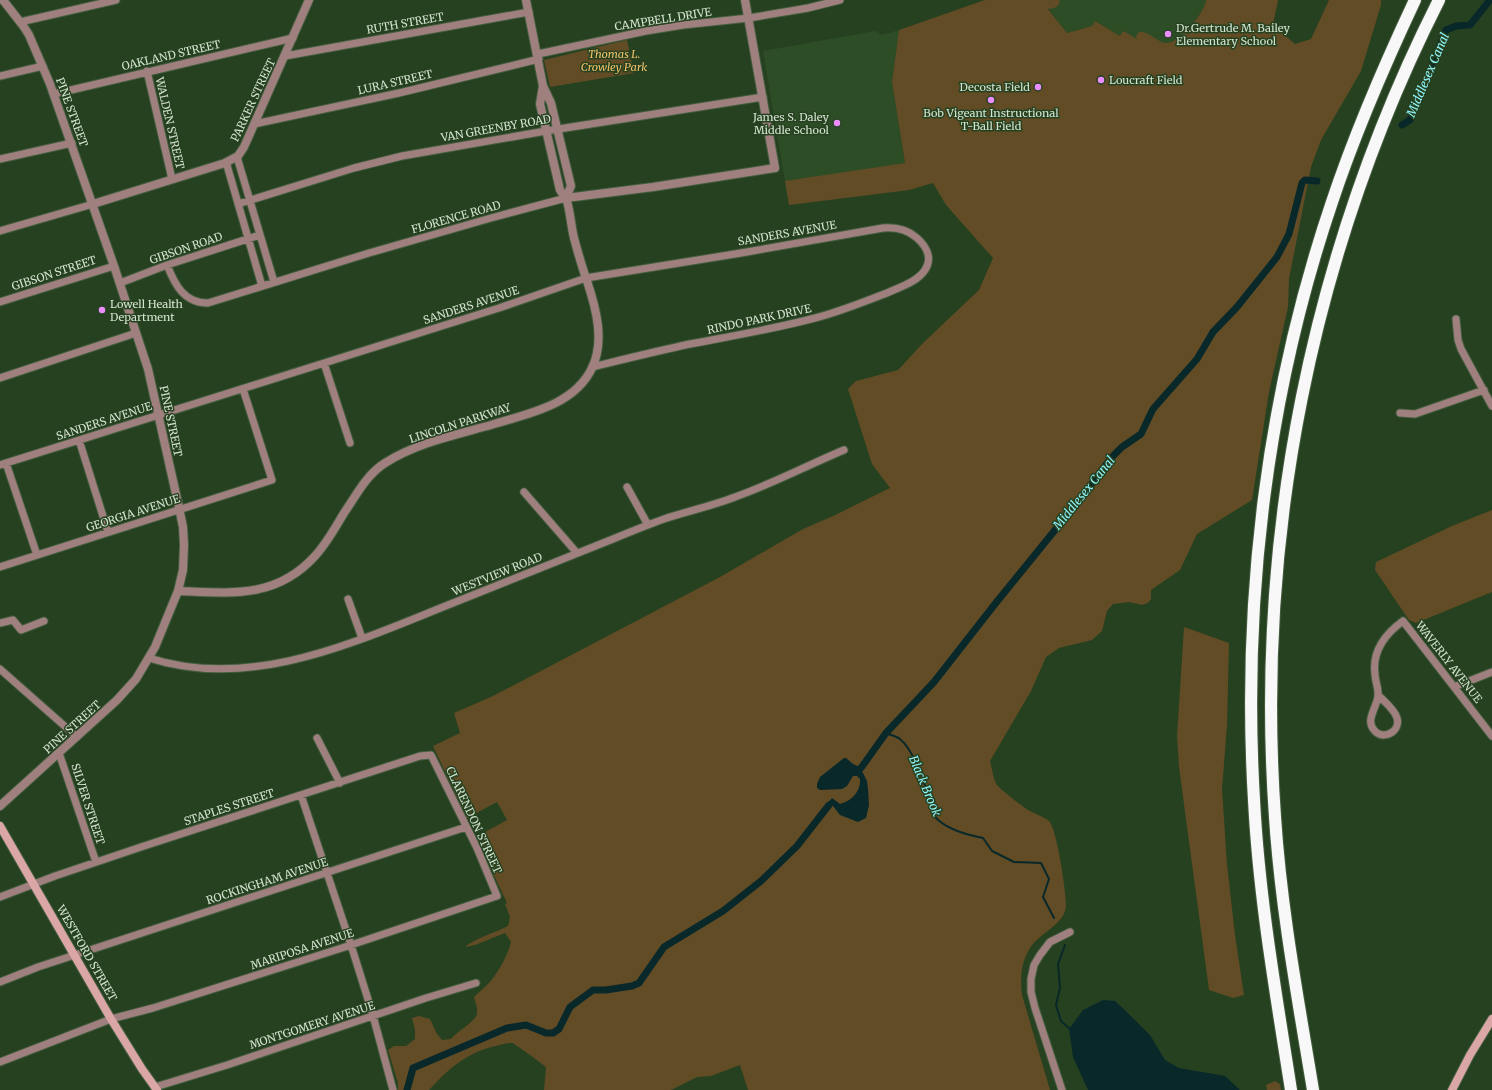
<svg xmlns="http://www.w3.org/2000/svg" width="1492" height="1090" font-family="Merriweather,serif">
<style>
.built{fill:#2d4d27}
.green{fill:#614c25}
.water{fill:#09282a}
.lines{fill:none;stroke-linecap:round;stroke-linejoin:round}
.stream{stroke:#09282a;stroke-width:2}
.canal{stroke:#09282a;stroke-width:7}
.minor-casing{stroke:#455e40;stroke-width:9}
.tertiary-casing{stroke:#455e40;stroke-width:10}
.secondary-casing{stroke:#455e40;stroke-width:10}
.motorway-casing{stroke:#455e40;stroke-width:14}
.minor{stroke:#a0807f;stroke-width:7}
.tertiary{stroke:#a0807f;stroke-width:8}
.secondary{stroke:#dba7a6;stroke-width:8}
.motorway{stroke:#f8f8f8;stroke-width:12}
.poi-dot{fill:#ea8dfd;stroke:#264120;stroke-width:1.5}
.labels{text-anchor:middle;stroke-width:3;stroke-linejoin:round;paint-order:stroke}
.street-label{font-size:11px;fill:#d3e3cf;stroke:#264120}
.poi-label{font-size:11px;fill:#d3e3cf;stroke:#264120;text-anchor:start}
.park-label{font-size:11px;font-style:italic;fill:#f3c26a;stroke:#264120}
.water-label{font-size:12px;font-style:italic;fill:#90f6fc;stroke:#264120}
</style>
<rect width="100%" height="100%" fill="#264120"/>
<!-- built -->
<path class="built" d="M 1042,0 L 1251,0 L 1164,68 L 1123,32 L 1120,36 L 1095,21 L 1092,26 L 1067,33 Z
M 899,30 L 892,82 L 909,190 L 789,205 L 763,51 L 875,31 L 882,35 Z"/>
<!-- green -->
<path class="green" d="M 985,0 L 1060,0 L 1058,6 L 1054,8 L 1048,9 L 1067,33 L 1092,26 L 1095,21 L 1120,36 L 1123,31 L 1137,39 L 1136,36 L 1139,32 L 1143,32 C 1151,34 1157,41 1165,43 C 1179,45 1205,12 1206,0 L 1278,0 L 1273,25 L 1295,44 L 1311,39 L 1329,0 L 1381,0 L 1381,5 L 1361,71 L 1321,140 L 1311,167 L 1289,279 L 1288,307 L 1269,392 L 1252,500 L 1197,534 L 1180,570 L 1151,590 L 1151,599 L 1148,603 L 1142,605 L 1129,602 L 1113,604 L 1107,611 L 1102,631 L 1092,640 L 1059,648 L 1046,657 L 1031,691 L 990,761 C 992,768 993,779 997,785 C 1000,789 1024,808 1030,811 C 1036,814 1044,817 1049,821 C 1057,829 1066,892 1066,905 C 1066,924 1039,933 1030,948 C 1021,962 1020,979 1022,995 L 1050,1090 L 748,1090 L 740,1065 L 711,1076 L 697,1077 L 671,1090 L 544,1090 L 546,1067 L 534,1058 L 513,1043 L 509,1043 C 471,1050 455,1062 429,1090 L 398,1090 L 398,1083 L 388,1050 L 394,1046 L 406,1046 L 415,1039 L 415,1030 L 412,1018 L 419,1016 L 430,1019 L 437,1034 L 442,1040 L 451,1039 C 457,1031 477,1021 477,1013 C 478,1008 475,1002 474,997 C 478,993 482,990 486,986 C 497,975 507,957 511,942 L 505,933 L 475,945 L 465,947 C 475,938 495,933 508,926 L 510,917 L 505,904 L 507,903 L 476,837 L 507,820 L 497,802 L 467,818 L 433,746 L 460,733 L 454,713 L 493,696 L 720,577 L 803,529 L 833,516 L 890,488 L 872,464 L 848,389 L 856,381 L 898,370 L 923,343 L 979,290 L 993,258 L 946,205 L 933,183 L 909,190 L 789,205 L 785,181 L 905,163 L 892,82 L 899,30 Z
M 627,40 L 634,73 L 550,87 L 544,60 Z
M 1492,510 L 1492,592 L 1416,623 L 1409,620 L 1375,570 L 1376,562 L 1452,526 Z
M 1184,627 L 1229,643 L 1227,726 L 1222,789 L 1227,864 L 1235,935 L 1244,995 L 1233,998 L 1209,990 L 1179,767 L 1177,736 Z
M 1275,1081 L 1280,1084 L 1281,1090 L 1267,1090 L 1266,1085 Z"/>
<!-- water -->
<path class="water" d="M 844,758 L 846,758 L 853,764 L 860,767 L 867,781 L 868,789 L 869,805 L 866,818 L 858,822 L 840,815 L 833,806 L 826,805 L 832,798 L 840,804 C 852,801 861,791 860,779 L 857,776 L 853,776 L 847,786 L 842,789 L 820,790 L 817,788 L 817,784 L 820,777 Z
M 1103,1000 L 1115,1001 L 1132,1017 L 1150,1035 L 1165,1060 L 1179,1068 L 1225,1076 L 1240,1090 L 1088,1090 L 1073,1057 L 1069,1029 L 1083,1010 Z"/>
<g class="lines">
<!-- stream -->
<path class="stream" d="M 886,733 C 890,735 896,736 900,739 C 917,753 928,796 936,818 C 948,830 967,835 983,838 L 992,851 L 1014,862 L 1041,863 L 1049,879 L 1043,897 L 1054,918
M 1065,945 L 1058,964 L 1060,988 L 1056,1005 L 1061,1021 L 1071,1030"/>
<!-- canal -->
<path class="canal" d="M 1402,125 L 1410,120 L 1446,30 L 1456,26 L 1470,25 L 1490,0
M 861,768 L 886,733 L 934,682 L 995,604 L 1085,493 L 1111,458 L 1122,447 L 1141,434 L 1153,409 L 1197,359 L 1213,332 L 1237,307 L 1277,257 L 1289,234 L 1302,183 L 1305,180 L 1317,181
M 407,1090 L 413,1068 L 507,1028 L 526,1025 L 546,1033 L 553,1033 L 559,1029 L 570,1007 L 593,990 L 606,990 L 632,986 L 639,983 L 664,947 L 723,911 L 761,881 L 797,846 L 829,805"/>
<!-- minor casing -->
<g class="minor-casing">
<path id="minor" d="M 20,22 L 116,0
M 538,54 L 646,31 L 683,25 L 749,18 L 808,8 L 840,0
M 285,56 L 529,12
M 147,71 L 172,179
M 0,76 L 43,66
M 54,94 L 293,38
M 254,124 L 399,93 L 539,59
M 237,157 L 274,282
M 0,159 L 72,143
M 226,162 L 262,286
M 238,204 L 354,168 L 402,156 L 546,131 L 763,97
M 0,231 L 93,204
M 167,265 C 175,285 184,303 208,303 L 369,253 L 491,218 L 566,198
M 120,283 L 167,265 L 260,235
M 0,302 L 114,266
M 1456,319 L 1458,340 L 1461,349 L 1492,406
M 324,363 L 350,443
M 0,378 L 136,333
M 1400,413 L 1415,414 L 1484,390
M 79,440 L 108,532
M 6,463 L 37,555
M 0,465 L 499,308 L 586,278 L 741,253 L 883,228 C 896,227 907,229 917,238 C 926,246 933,258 925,270 C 917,282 900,287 887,293 C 863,302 839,312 815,318 C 774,329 732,336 690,344 C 657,351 625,359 592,367
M 627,487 L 648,525
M 524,492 L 577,553
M 0,567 L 272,480 L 243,389
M 348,599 L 362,638
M 0,623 L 13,620 L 21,630 L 44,621
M 149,658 C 251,691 355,642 448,605 C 503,583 558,561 613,539 C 630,532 647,525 664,519 C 688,511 712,506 735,497 C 772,484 808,465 844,450
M 0,669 L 77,737
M 1454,687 L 1492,672
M 1378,695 C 1384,701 1395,710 1397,718 C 1401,732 1382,741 1374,730 C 1365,720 1377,707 1378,696 C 1379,689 1375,681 1375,674 C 1372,651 1385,634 1403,621 L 1492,736
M 317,738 L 340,783
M 59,753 L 96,862
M 301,795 L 351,945 L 372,1012 L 393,1090
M 0,897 L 55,876 L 141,847 L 420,756 L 431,755 L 477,848 L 497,896 L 345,947 L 153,1008 L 111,1019 L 0,1062
M 0,982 L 38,967 L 466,827
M 155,1087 L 227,1065 L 426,998 L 476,983
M 1062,1090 L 1035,1008 L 1031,992 L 1031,979 L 1034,965 L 1040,955 L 1050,942 L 1070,932"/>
</g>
<!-- tertiary casing -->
<g class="tertiary-casing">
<path id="tertiary" d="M 526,0 L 543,86 L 551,103 L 571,186 L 566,198
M 566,198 L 653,187 L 775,168 L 745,0
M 93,204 L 225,163 L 238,156 L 244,147 L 309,0
M 178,591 C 231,593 276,599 315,556 C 327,543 335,528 344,513 C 356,496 366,475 385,463 C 416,443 455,435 491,425 C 526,414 574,406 592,368 C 605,341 596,308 587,281 C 582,267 578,253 574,238 C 571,226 570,209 566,198 C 564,195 561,192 560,190 L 540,104 L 543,86
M 0,806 L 117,700 L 136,679 L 155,647 L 178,591 L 183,570 L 184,545 L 183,527 L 178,503 L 148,369 L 114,266 L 50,84 L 29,35 L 24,27 L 3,0"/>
</g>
<!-- secondary casing -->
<g class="secondary-casing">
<path id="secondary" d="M 0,826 L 111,1019 L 142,1069 L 157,1090
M 1452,1090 L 1470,1055 L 1492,1019"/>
</g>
<!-- motorway casing -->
<g class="motorway-casing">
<path id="motorway" d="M 1291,1090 C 1276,994 1259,898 1254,800 C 1242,599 1267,394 1332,202 C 1355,133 1384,66 1415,0
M 1313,1090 C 1298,999 1281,909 1275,817 C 1255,536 1312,251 1439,0"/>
</g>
<!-- minor -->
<use href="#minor" class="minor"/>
<!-- tertiary -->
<use href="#tertiary" class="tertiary"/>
<!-- secondary -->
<use href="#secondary" class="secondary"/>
<!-- motorway -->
<use href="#motorway" class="motorway"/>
</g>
<!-- markers -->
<g class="poi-dot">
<circle cx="1168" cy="34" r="4"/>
<circle cx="1101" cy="80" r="4"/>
<circle cx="1038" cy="87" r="4"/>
<circle cx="991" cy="100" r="4"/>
<circle cx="837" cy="123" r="4"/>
<circle cx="102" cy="310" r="4"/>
</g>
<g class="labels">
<!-- street labels -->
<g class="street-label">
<text transform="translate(663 19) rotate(-9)" y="4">CAMPBELL DRIVE</text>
<text transform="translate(405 23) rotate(-10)" y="4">RUTH STREET</text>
<text transform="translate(171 55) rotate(-13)" y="4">OAKLAND STREET</text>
<text transform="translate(395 82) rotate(-13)" y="4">LURA STREET</text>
<text transform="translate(253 100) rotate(-65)" y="4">PARKER STREET</text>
<text transform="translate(72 112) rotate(70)" y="4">PINE STREET</text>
<text transform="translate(170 123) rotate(77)" y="4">WALDEN STREET</text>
<text transform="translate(496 128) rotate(-10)" y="4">VAN GREENBY ROAD</text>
<text transform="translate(456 217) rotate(-16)" y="4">FLORENCE ROAD</text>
<text transform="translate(787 233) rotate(-10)" y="4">SANDERS AVENUE</text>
<text transform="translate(186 248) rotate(-19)" y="4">GIBSON ROAD</text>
<text transform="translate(54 273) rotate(-18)" y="4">GIBSON STREET</text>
<text transform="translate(471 305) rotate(-18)" y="4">SANDERS AVENUE</text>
<text transform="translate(759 319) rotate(-12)" y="4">RINDO PARK DRIVE</text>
<text transform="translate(104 421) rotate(-18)" y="4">SANDERS AVENUE</text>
<text transform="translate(171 421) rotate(78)" y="4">PINE STREET</text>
<text transform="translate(460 423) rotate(-18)" y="4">LINCOLN PARKWAY</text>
<text transform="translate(133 513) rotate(-18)" y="4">GEORGIA AVENUE</text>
<text transform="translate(497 574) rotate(-22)" y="4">WESTVIEW ROAD</text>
<text transform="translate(1449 662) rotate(52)" y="4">WAVERLY AVENUE</text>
<text transform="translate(72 727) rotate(-42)" y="4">PINE STREET</text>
<text transform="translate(88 804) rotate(72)" y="4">SILVER STREET</text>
<text transform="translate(229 807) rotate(-18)" y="4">STAPLES STREET</text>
<text transform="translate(474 820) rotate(65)" y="4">CLARENDON STREET</text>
<text transform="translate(267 881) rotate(-18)" y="4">ROCKINGHAM AVENUE</text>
<text transform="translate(302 949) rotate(-18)" y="4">MARIPOSA AVENUE</text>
<text transform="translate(87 953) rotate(60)" y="4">WESTFORD STREET</text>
<text transform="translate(312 1025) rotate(-18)" y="4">MONTGOMERY AVENUE</text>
</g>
<!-- poi labels -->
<g class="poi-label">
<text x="1176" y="32">Dr.Gertrude M. Bailey<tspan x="1176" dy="13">Elementary School</tspan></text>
<text x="1109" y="84">Loucraft Field</text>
<text x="1030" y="91" text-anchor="end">Decosta Field</text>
<text x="991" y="117" text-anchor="middle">Bob Vigeant Instructional<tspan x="991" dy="13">T-Ball Field</tspan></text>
<text x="829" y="121" text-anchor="end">James S. Daley<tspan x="829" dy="13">Middle School</tspan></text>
<text x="110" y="308">Lowell Health<tspan x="110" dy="13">Department</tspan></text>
</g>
<!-- park labels -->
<g class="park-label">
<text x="614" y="58">Thomas L.<tspan x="614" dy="13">Crowley Park</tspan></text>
</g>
<!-- water labels -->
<g class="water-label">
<text transform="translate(1428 75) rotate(-67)" y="4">Middlesex Canal</text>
<text transform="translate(1084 493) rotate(-51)" y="4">Middlesex Canal</text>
<text transform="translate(925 786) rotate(67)" y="4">Black Brook</text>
</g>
</g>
</svg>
